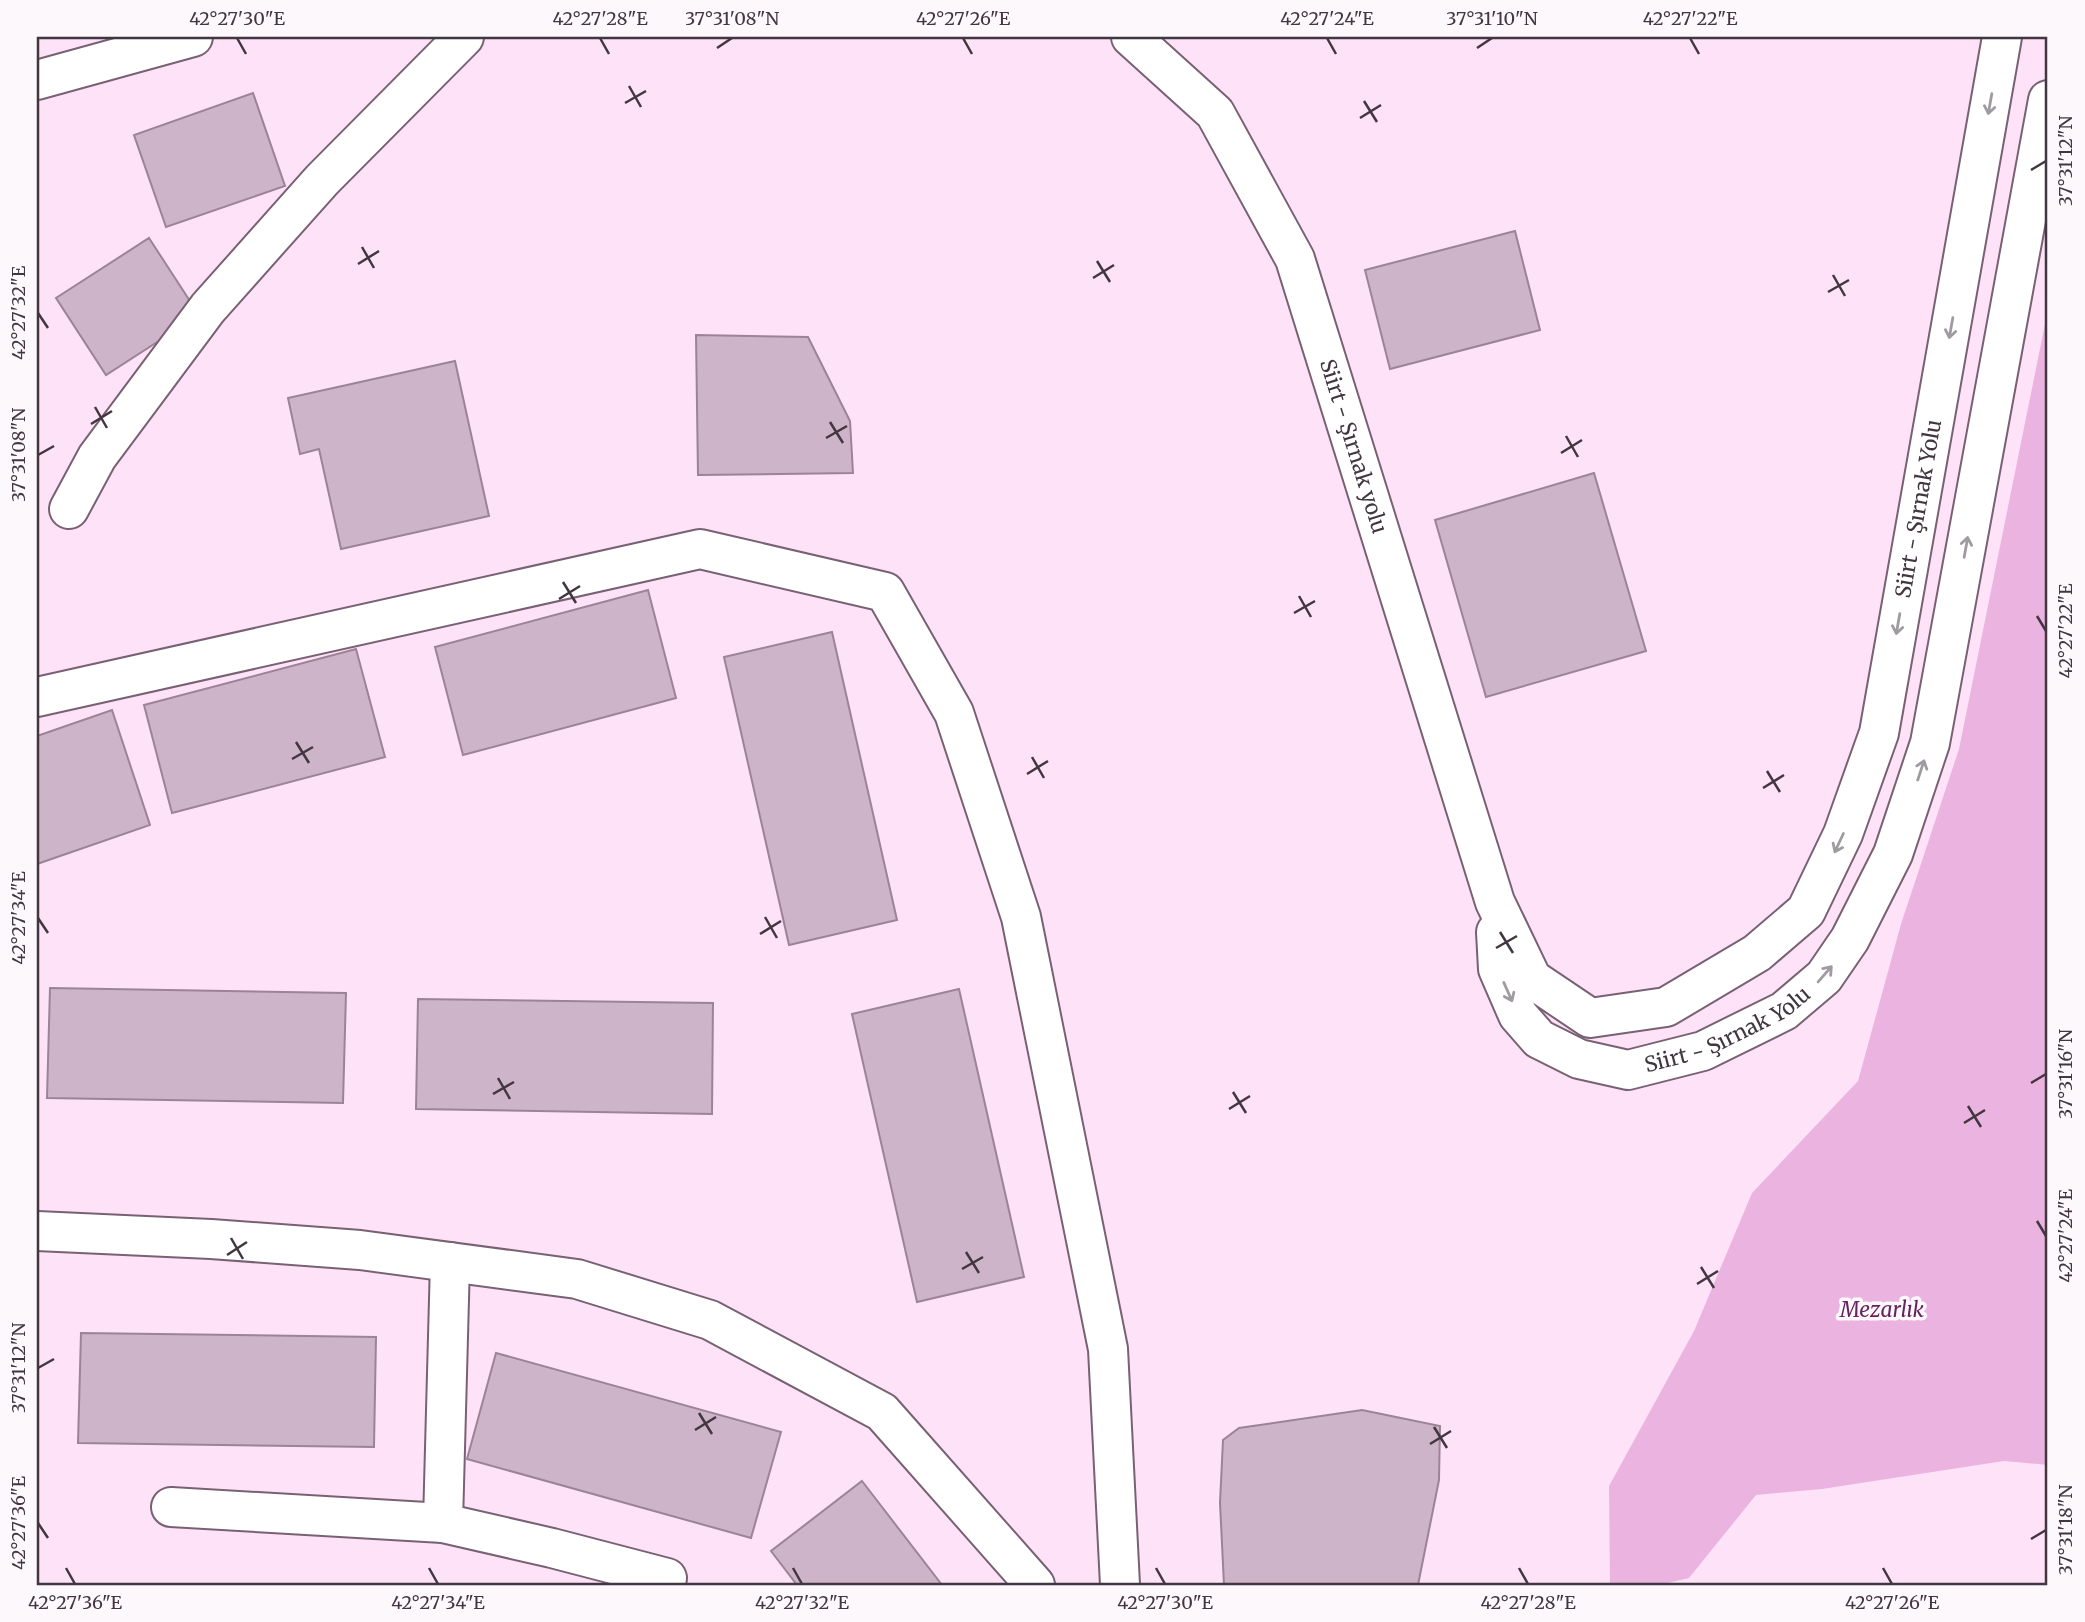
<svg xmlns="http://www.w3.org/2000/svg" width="2085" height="1622" font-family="Merriweather,serif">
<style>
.green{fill:#ebb4e0}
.building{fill:#ceb4c8;stroke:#9c8396;stroke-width:2}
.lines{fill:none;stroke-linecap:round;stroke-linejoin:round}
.minor-casing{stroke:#786173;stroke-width:42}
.minor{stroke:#fff;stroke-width:38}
.oneway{stroke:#a09ba0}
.ticks{fill:none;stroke:#423740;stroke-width:2.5}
.labels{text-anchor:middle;stroke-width:7;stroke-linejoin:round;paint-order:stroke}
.street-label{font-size:21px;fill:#423740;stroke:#fdf8fc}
.park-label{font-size:21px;font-style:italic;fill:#66235c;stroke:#fdf8fc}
.neatline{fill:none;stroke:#423740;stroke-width:2.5}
.ticks-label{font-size:18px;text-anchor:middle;fill:#423740}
</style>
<rect width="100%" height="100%" fill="#fee3f8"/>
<!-- green -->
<path class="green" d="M 2048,309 L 2048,1465 L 2004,1461 L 1822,1489 L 1756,1495 L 1689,1578 L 1659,1585 L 1610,1585 L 1609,1486 L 1694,1331 L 1752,1193 L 1858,1081 L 1901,924 L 1959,749 Z"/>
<!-- building -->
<path class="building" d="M 253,93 L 285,186 L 166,227 L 134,135 Z
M 1515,231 L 1540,330 L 1390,369 L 1365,270 Z
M 149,238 L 199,315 L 106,375 L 56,298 Z
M 696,335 L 808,337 L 850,421 L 853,473 L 698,475 Z
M 455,361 L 489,516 L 341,549 L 319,449 L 300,454 L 288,398 Z
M 1594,473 L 1646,651 L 1486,697 L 1435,520 Z
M 648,590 L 676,698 L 463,755 L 435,647 Z
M 832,632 L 897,920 L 789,945 L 724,657 Z
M 356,649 L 385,757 L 172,813 L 144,705 Z
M 112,710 L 150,825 L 37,864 L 37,736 Z
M 50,988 L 346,993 L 343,1103 L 47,1098 Z
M 959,989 L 1024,1277 L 917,1302 L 852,1014 Z
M 418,999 L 713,1003 L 712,1114 L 416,1109 Z
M 81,1333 L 376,1337 L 374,1447 L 78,1443 Z
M 496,1353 L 781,1432 L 751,1538 L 467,1459 Z
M 1362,1410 L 1440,1426 L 1439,1480 L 1418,1585 L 1224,1585 L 1220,1503 L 1223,1440 L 1239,1428 Z
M 862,1481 L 942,1585 L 797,1585 L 771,1551 Z"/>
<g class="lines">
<!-- minor casing -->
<g class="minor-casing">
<g id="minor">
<path id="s1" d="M 1131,37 L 1215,113 L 1295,259 L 1495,902 L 1532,979 L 1590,1018 L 1666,1007 L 1757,953 L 1806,911 L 1843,834 L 1879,733 L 2002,37"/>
<path d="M 37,80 L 193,37"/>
<path d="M 69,509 L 97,457 L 208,308 L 322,180 L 464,37"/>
<path d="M 37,697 L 700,549 L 885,592 L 954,713 L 1021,917 L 1108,1349 L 1120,1585"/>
<path id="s2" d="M 1496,932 L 1498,969 L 1518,1015 L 1539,1039 L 1579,1059 L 1628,1070 L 1703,1051 L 1784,1011 L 1824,977 L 1850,939 L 1893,854 L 1930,743 L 2048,100"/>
<path d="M 37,1231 L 211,1239 L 360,1250 L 577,1279 L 710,1320 L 882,1412 L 1035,1585"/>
<path d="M 171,1507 L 443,1523 L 552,1548 L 667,1578"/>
<path d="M 443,1523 L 450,1262"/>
</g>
</g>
<!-- minor -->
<use href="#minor" class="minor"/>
</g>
<!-- one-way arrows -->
<defs><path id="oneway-shaft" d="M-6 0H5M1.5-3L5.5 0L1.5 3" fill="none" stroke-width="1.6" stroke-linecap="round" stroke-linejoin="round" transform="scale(1.75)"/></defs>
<g class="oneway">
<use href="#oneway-shaft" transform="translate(1990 104) rotate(100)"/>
<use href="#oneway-shaft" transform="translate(1951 328) rotate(100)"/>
<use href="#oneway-shaft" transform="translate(1966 547) rotate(-80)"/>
<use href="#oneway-shaft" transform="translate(1898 624) rotate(100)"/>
<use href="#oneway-shaft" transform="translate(1921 770) rotate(-72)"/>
<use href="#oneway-shaft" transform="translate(1839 843) rotate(115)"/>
<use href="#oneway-shaft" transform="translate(1825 974) rotate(-49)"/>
<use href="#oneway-shaft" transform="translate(1508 992) rotate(66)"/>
</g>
<!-- ticks -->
<path class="ticks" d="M 237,38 L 246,54M 600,38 L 609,54M 963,38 L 972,54M 1327,38 L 1336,54M 1690,38 L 1699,54M 717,48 L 732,38M 1477,48 L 1492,38M 629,86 L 641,107M 1364,101 L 1377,122M 625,103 L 646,91M 1360,118 L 1381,105M 2031,170 L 2046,161M 362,247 L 374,268M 1097,261 L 1110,282M 358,264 L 379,251M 1833,275 L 1845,296M 1093,278 L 1114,265M 1828,292 L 1849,280M 38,313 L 48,328M 95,407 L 107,428M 830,422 L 843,443M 91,424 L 112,411M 1566,436 L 1578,457M 826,438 L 847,426M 1561,453 L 1582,440M 38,455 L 54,446M 563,582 L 576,603M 1299,596 L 1311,617M 559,599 L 580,586M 1294,613 L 1315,601M 2037,616 L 2046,631M 296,742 L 309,763M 1032,757 L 1044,778M 292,759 L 313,747M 1767,771 L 1780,792M 1027,774 L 1048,761M 1763,788 L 1784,775M 765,917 L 777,938M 38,918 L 48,933M 1500,932 L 1513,953M 760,934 L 781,921M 1496,948 L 1517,936M 498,1078 L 510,1099M 2031,1083 L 2046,1074M 1233,1092 L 1246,1113M 493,1094 L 514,1082M 1968,1106 L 1981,1127M 1229,1109 L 1250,1096M 1964,1123 L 1985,1110M 2037,1221 L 2046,1236M 231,1238 L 243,1259M 966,1252 L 979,1273M 227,1255 L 247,1242M 1701,1267 L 1714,1288M 962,1269 L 983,1257M 1697,1284 L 1718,1271M 38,1368 L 54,1359M 699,1413 L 712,1434M 1434,1427 L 1447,1448M 695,1430 L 716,1417M 1430,1444 L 1451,1431M 38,1523 L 48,1538M 2031,1539 L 2046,1530M 66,1568 L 75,1584M 429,1568 L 438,1584M 793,1568 L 802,1584M 1156,1568 L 1165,1584M 1519,1568 L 1528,1584M 1883,1568 L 1892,1584"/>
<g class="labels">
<!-- street labels -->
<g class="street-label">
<text dy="7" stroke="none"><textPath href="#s1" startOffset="476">Siirt - Şırnak yolu</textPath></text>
<text dy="7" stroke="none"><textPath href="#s1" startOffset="1776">Siirt - Şırnak Yolu</textPath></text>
<text dy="7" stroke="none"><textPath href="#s2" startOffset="322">Siirt - Şırnak Yolu</textPath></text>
</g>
<!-- park labels -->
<g class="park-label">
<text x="1882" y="1317">Mezarlık</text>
</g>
</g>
<!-- border -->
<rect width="2085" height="1622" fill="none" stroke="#fdf8fc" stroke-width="77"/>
<rect x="38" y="38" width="2008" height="1546" class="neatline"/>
<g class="ticks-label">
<text x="237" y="25">42°27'30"E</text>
<text x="600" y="25">42°27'28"E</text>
<text x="732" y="25">37°31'08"N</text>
<text x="963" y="25">42°27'26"E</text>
<text x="1327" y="25">42°27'24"E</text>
<text x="1492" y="25">37°31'10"N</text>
<text x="1690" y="25">42°27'22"E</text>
<text transform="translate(2066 161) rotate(-90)" y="6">37°31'12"N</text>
<text transform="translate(19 313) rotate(-90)" y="6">42°27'32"E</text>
<text transform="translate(19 455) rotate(-90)" y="6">37°31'08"N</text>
<text transform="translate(2066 631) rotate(-90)" y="6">42°27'22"E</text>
<text transform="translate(19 918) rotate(-90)" y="6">42°27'34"E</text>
<text transform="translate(2066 1074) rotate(-90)" y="6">37°31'16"N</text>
<text transform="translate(2066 1236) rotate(-90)" y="6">42°27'24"E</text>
<text transform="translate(19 1368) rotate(-90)" y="6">37°31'12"N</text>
<text transform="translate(19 1523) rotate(-90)" y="6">42°27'36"E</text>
<text transform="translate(2066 1530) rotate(-90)" y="6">37°31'18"N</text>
<text x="75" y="1609">42°27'36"E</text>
<text x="438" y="1609">42°27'34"E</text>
<text x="802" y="1609">42°27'32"E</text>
<text x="1165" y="1609">42°27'30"E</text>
<text x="1528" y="1609">42°27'28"E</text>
<text x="1892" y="1609">42°27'26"E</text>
</g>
</svg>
